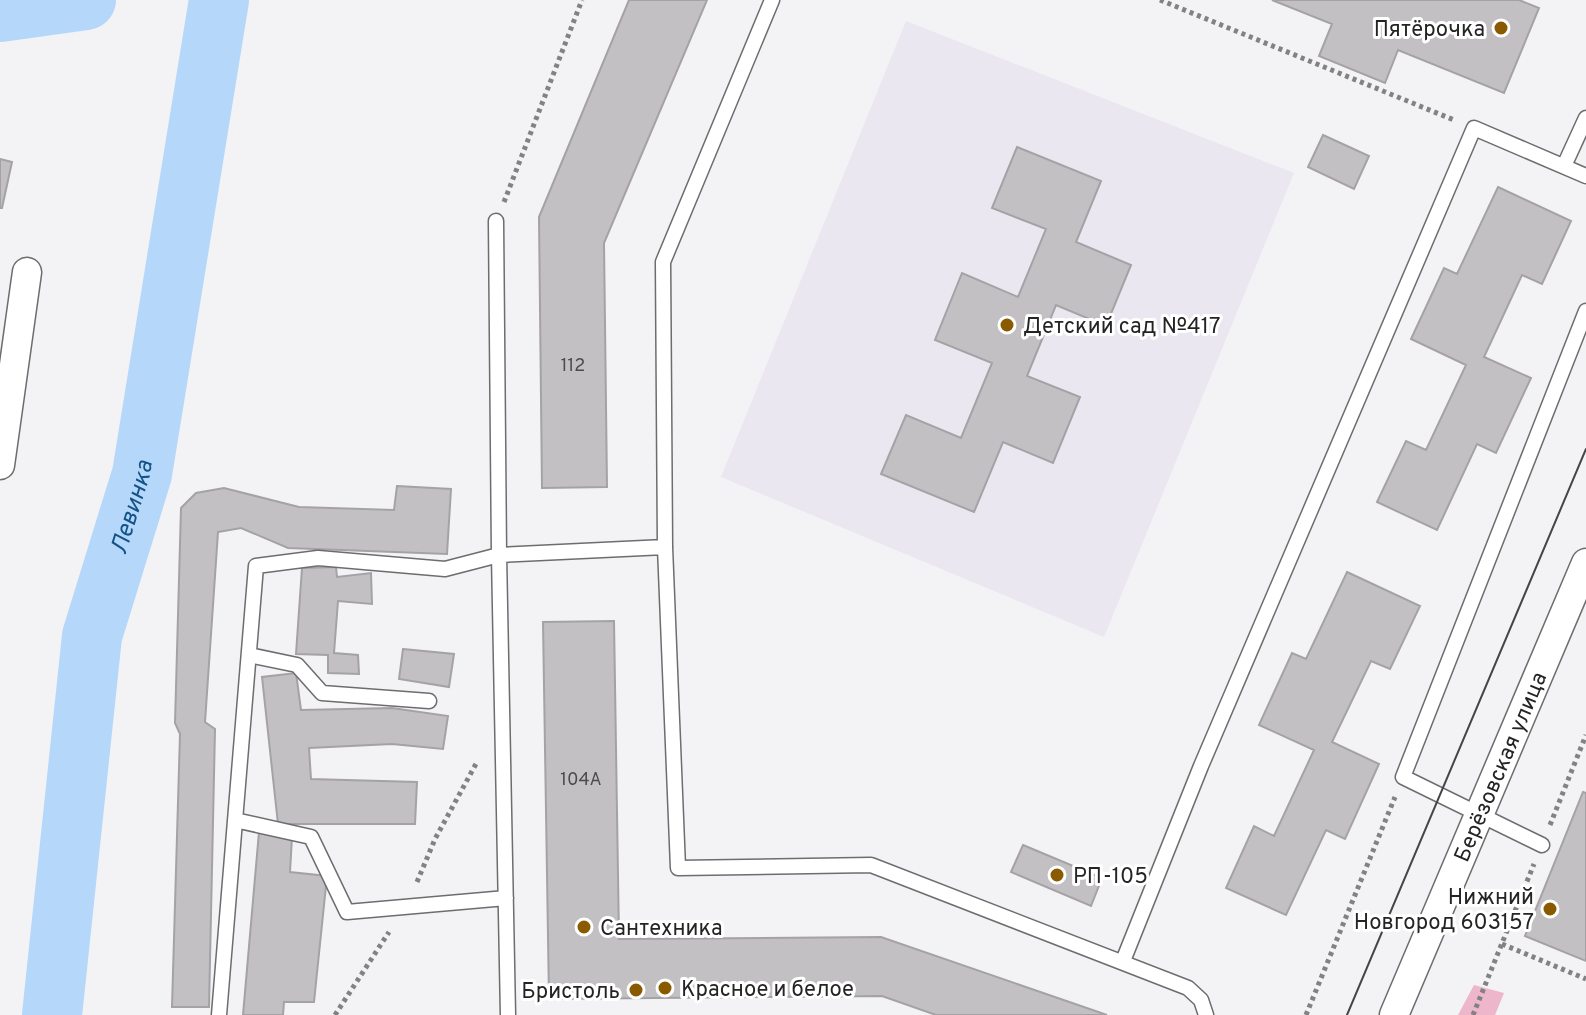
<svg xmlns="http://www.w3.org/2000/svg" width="1586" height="1015" font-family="Overpass,sans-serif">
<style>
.built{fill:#eae7f1}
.green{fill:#edb6ca}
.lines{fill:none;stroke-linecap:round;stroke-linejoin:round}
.river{stroke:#b4d7fa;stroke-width:60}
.building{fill:#c3c0c3;stroke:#a5a2a5;stroke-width:2}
.service-casing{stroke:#6d6c6f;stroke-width:17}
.minor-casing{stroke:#6d6c6f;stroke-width:31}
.path{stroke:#838283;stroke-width:5;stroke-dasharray:4 4;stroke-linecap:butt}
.service{stroke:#fff;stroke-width:14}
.minor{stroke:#fff;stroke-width:28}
.tram{stroke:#454446;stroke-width:2}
.poi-dot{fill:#895a00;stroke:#fff;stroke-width:3}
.labels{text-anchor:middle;stroke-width:6;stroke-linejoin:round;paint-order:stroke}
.number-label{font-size:18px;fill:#4c4b4c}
.poi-label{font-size:22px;fill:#252425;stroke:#fff;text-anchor:start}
.street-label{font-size:22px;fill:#252425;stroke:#fff}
.water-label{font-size:24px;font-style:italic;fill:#135387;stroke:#fff}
</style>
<rect width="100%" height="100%" fill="#f3f2f5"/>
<!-- built -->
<path class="built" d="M 906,21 L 1294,173 L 1104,637 L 721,477 Z"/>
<!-- green -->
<path class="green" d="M 1474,985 L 1504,993 L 1495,1015 L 1458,1015 Z"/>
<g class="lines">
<!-- river -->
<g class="river">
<path d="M 0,12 L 86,0"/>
<path id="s1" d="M 52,1015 L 92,636 L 142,474 L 219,0"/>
</g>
</g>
<!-- building -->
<path class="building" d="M 629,0 L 707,0 L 604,243 L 607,487 L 542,488 L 539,217 Z
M 1272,0 L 1519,0 L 1539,8 L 1504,93 L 1398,50 L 1385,83 L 1319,56 L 1332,24 Z
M 1323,135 L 1369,156 L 1354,189 L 1308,167 Z
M 1017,147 L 1101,181 L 1076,242 L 1131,265 L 1106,326 L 1056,305 L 1027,376 L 1080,397 L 1053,463 L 1003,442 L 974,512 L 881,474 L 906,415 L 961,438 L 992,363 L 935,340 L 962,273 L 1018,297 L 1046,229 L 992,208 Z
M 0,159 L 12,162 L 2,208 L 0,208 Z
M 1498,187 L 1571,221 L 1542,284 L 1522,275 L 1484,357 L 1531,378 L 1496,453 L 1477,444 L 1437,530 L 1377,502 L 1406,441 L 1426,450 L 1466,365 L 1411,339 L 1444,268 L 1457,274 Z
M 397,486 L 451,489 L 447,554 L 288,548 L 241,528 L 218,532 L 205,722 L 215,729 L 209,1007 L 172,1007 L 180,734 L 175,723 L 181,508 L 196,493 L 224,488 L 299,507 L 394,510 Z
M 336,567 L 337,577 L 371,573 L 372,604 L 338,601 L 334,653 L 358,655 L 359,674 L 328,673 L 328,655 L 296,654 L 302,568 Z
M 1347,572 L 1420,606 L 1390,669 L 1371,661 L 1332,742 L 1379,764 L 1345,839 L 1326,830 L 1286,915 L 1226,888 L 1254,826 L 1274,836 L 1314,750 L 1259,725 L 1292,653 L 1306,659 Z
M 614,621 L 619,939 L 881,937 L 1107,1015 L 936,1015 L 882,996 L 549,999 L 543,622 Z
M 403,649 L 454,654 L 449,687 L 399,679 Z
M 296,673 L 301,710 L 392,708 L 448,716 L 443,749 L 392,744 L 309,748 L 311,779 L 417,782 L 415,824 L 278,824 L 262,677 Z
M 1583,792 L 1586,793 L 1586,961 L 1525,936 Z
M 259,832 L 292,837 L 290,872 L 327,876 L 314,1002 L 284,1002 L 283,1015 L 243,1015 Z
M 1023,845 L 1102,878 L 1091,906 L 1011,872 Z"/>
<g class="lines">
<!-- service casing -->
<g class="service-casing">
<path id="service" d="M 772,0 L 663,262 L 665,547 L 678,868 L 871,865 L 1188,988 L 1201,1000 L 1206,1015
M 1564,166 L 1586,118
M 249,655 L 297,665 L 322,693 L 429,701
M 235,820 L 311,837 L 347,912 L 506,898
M 1542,845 L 1403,777 L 1586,311
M 1123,961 L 1201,766 L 1474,128 L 1586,176
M 219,1015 L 256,566 L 318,558 L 445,569 L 499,555 L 496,221
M 508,1015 L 499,555 L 665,547"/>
</g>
<!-- minor casing -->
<g class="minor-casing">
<g id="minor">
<path d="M 0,465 L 27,272"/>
<path id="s2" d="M 1394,1015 L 1586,563"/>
</g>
</g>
<!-- path -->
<path class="path" d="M 1160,0 L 1454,120
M 504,202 L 582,0
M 1550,825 L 1586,735
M 417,882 L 435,839 L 477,762
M 1502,944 L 1586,979
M 335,1015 L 389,932
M 1306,1015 L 1395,797
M 1473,1015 L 1534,864"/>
<!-- service -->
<use href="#service" class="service"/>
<!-- minor -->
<use href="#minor" class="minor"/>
<!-- tram -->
<path class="tram" d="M 1347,1015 L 1586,449"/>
</g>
<!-- markers -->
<g class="poi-dot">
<circle cx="1501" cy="28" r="8"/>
<circle cx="1007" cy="325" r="8"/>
<circle cx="1057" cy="875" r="8"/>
<circle cx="1550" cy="909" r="8"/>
<circle cx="584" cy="927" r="8"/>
<circle cx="665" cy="988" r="8"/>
<circle cx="636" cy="990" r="8"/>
</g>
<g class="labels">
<!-- number labels -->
<g class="number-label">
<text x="573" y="371">112</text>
<text x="581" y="785">104А</text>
</g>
<!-- poi labels -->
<g class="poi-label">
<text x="1485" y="36" text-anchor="end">Пятёрочка</text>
<text x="1023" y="333">Детский сад №417</text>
<text x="1073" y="883">РП-105</text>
<text x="1534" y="904" text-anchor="end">Нижний<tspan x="1534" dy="25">Новгород 603157</tspan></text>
<text x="600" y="935">Сантехника</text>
<text x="681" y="996">Красное и белое</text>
<text x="620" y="998" text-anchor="end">Бристоль</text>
</g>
<!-- street labels -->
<g class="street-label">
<text dy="8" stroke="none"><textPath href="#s2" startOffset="270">Берёзовская улица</textPath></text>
</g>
<!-- water labels -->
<g class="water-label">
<text dy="8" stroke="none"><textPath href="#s1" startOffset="516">Левинка</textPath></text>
</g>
</g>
</svg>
